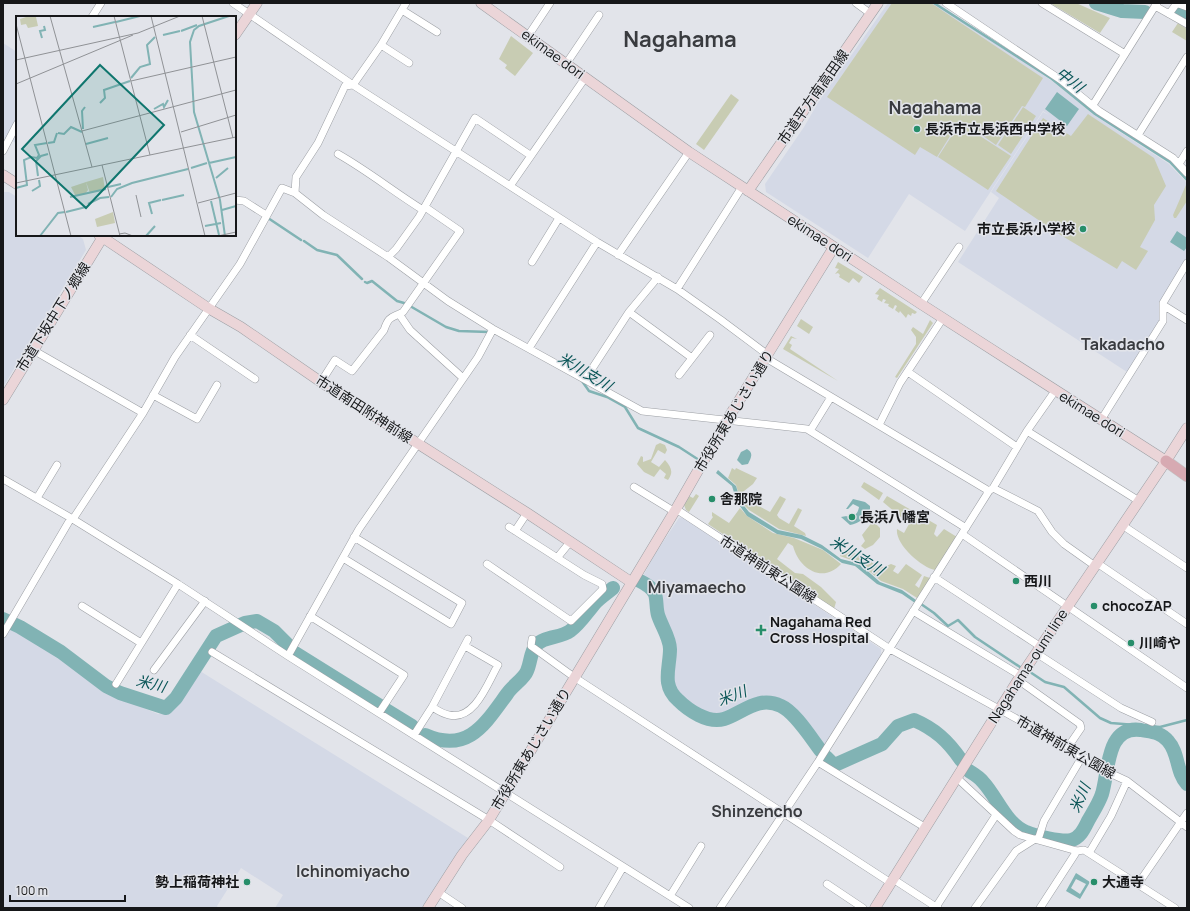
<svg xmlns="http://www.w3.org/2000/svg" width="1190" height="911" font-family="Manrope,'Noto Sans JP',sans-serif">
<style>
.built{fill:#d4d9e6}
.green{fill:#c8ccb3}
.water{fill:#81b3b4;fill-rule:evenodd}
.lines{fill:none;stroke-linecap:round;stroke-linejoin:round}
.stream{stroke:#81b3b4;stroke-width:2.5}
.river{stroke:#81b3b4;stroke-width:14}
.street-casing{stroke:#9c9fa4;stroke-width:8}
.secondary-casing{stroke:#9c9fa4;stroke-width:11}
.primary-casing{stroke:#c2c3c3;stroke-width:12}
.street{stroke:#fff;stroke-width:7}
.secondary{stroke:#ebd5d8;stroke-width:10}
.primary{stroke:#d7aab2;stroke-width:11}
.poi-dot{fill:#278e6a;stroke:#e2e4ea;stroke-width:1.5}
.labels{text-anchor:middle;stroke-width:3;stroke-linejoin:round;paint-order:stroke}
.street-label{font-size:14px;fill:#161719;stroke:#e2e4ea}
.poi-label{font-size:14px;font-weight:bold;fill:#161719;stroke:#e2e4ea;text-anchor:start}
.water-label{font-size:15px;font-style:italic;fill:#095557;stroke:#e2e4ea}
.quarter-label{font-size:16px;font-weight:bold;fill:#393b3f;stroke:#e2e4ea}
.district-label{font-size:18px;font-weight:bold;fill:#393b3f;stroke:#e2e4ea}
.town-label{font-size:22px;font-weight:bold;fill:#393b3f;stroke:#e2e4ea}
.inset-river{fill:none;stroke:#81b3b4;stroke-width:2}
.inset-road{fill:none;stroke:#909296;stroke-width:1}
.view{fill:#0f766e;fill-opacity:0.15;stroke:#0f766e;stroke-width:2}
.inset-edge{fill:none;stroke:#161719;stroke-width:2}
</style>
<rect width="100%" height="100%" fill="#e2e4ea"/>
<!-- built -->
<path class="built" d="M 888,3 L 937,3 L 1052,81 L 1094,115 L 1169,164 L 1187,183 L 1187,260 L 1160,302 L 1160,321 L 1127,372 L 958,262 L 999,198 L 991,192 L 1043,112 L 1049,115 L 1043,111 L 965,231 L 909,194 L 868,258 L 766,192 L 765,184 L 804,127 L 819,101 Z
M 3,43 L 17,52 L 17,144 L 11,140 L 3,154 Z
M 3,192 L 9,192 L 17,197 L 17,235 L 77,235 L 83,239 L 86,250 L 3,387 Z
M 683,517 L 881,649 L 881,656 L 823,748 L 791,707 L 780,702 L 765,701 L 750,702 L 722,716 L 711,718 L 681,701 L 671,688 L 670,681 L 674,647 L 662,613 L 659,595 L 652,585 L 642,578 L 655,554 L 679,518 Z
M 10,627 L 43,644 L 110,694 L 158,714 L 170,712 L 179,704 L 200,671 L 468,838 L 424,908 L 275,908 L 283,895 L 241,868 L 217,906 L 218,908 L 3,908 L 3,639 Z"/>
<!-- green -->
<path class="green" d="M 892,3 L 931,3 L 1043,78 L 1025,107 L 1022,106 L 996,145 L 960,120 L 937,157 L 920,147 L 915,155 L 827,97 Z
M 1050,3 L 1076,3 L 1110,18 L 1100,33 Z
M 1178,23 L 1187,29 L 1187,41 L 1172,32 Z
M 511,36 L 533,53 L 515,76 L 505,68 L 507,65 L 499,59 Z
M 731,94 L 739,100 L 704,150 L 696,144 Z
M 1023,107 L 1036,116 L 1011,154 L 998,145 Z
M 1088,114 L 1154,158 L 1166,186 L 1154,205 L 1155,220 L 1140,247 L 1148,251 L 1136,270 L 1122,261 L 1117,269 L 1059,234 L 996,191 L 1043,118 L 1071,136 Z
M 960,123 L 1011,156 L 988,190 L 938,157 Z
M 1186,185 L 1187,201 L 1176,218 L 1174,218 L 1173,215 Z
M 838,262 L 863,277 L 859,283 L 853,278 L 849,283 L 839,277 L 840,275 L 838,273 L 835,274 L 839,269 L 835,268 Z
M 880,288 L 917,312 L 915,314 L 912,313 L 911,316 L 908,314 L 906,318 L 900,311 L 899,313 L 895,310 L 897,306 L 895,305 L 893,309 L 888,306 L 889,304 L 884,303 L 886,300 L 883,299 L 882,302 L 877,299 L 879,295 L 875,294 Z
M 801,319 L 813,327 L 809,334 L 797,326 Z
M 930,320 L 933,323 L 897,378 L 895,377 L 916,344 L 916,337 L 911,330 L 913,327 L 923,334 Z
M 791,336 L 797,339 L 792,338 L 789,343 L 792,345 L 790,349 L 838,381 L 783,349 Z
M 660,443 L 665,445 L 667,450 L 665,454 L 658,450 L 651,462 L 659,467 L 665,460 C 671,467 674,472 668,480 L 664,478 L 666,474 L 660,469 L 654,477 L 644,472 L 637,464 L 641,456 L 643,457 L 643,462 L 651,459 L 656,445 Z
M 732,468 L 735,470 L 736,468 L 757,478 L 753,484 L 739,495 L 736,485 L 728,478 Z
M 864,482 L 883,493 L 879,500 L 861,487 Z
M 696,494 L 699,496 L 689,512 L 686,510 L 684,505 L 689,496 L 693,498 Z
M 748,494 L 757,499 L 755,504 L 770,512 L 780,496 L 786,499 L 777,515 L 779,518 L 789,524 L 798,508 L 802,510 L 794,526 L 805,533 L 806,536 L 779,529 L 749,510 L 743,504 Z
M 887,496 L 937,525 L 934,534 L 937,537 L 944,529 L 957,537 L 935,570 C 921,567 895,544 897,529 L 904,533 L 909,524 L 883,502 Z
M 740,508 L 747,516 L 773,533 L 794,538 L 823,550 L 841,564 C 823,584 799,569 793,546 L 788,543 L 777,559 L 795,573 L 803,574 L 821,587 L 836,602 L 834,609 L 708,524 L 713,517 L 712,516 L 712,512 L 729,523 Z
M 873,521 L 880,528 L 880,537 L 873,545 L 865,549 L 861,546 L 865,541 L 862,535 Z
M 849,550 L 878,566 L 884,567 L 891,564 L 896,566 L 893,571 L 898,574 L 906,564 L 922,575 L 915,585 L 919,588 L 924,576 L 930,578 L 917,598 L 903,589 L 881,581 L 859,563 L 840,556 L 843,551 Z"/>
<!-- water -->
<path class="water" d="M 1057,92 L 1079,109 L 1067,126 L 1045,109 Z
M 1177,231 L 1187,238 L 1187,247 L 1184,251 L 1170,242 Z
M 747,449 C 754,453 751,458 748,464 L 742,465 L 737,460 L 741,452 Z
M 718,470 L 736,486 L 741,502 L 749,512 L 778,530 L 802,535 L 822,545 L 841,559 L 853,562 L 862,566 L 880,582 L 902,590 L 916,600 L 915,603 L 902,594 L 877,584 L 855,566 L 842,563 L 822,549 L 801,539 L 777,534 L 747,516 L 737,502 L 732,486 L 716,473 Z
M 853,499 L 865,502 L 870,506 C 871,517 859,523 850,525 L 841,517 C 849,515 857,519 859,507 L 853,504 L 848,509 L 846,509 Z
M 1076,873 L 1090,882 L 1080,899 L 1066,891 ZM 1076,879 L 1086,884 L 1080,894 L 1071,888 Z"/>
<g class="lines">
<!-- stream -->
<path class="stream" d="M 934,3 L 1052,79 L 1095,114 L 1170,162 L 1187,180
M 268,218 L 301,240
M 304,241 L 317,250 L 337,255 L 362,279
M 365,282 L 367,283 L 372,281 L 397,301 L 404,303
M 410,306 L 446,327 L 459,331 L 489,332
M 582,381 L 589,391 L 607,397 L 625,407 L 638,428 L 679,447 L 699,460
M 921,604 L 934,613 L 948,626 L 958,620 L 975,637 L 1020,667
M 1030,672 L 1045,682 L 1064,687 L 1100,718 L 1111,723 L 1160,727 L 1187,720"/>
<!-- river -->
<path class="river" d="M 1096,3 L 1122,11 L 1145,12
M 1179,11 L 1187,15
M 638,580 C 644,583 652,587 655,594 C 657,600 656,608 658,615 C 661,625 670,638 670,649 C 670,668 661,685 678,700 C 688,710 708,724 724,719 C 743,713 758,695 781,706 C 795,712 811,738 821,751
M 3,619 L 20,627 L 61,652 L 106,686 L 120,693 L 166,708 L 176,698 L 216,636 L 245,623 L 257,621 L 274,631 L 289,646
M 295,653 L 380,706
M 386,710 L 412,726
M 425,735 C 468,754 485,724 507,694 C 512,686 524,679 527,671 C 531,662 530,653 536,645 C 544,636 561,638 570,631 C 580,624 588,611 596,602 C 601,597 607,593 613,588
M 826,757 L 832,763 L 837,764 L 882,744 L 898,726 L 914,720 C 935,729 948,741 961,760
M 969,771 C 974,774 980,778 983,782 C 997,797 1006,824 1026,832 C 1035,836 1062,842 1071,840 C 1080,838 1084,829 1088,821 C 1093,812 1099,803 1102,794 C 1109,771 1106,725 1141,730 C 1151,732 1161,732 1168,741 C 1179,753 1176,772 1187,784"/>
<!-- street casing -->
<g class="street-casing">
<path id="street" d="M 233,3 L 353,85
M 406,3 L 381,45 L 353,85 L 597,242 L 677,289 L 721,320 L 768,355
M 856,3 L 871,14
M 946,3 L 1061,80 L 1099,111 L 1173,158 L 1187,173
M 1042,3 L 1125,54
M 1176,3 L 1187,7
M 1155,6 L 1187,24
M 402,10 L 437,32
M 1169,14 L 1177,3
M 92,17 L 101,3
M 528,36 L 550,3
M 381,45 L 409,63
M 566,64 L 599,15
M 353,85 L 345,86 L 318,143 L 296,177 L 295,193 L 323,215 L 388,257 L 448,301 L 493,329 L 642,411 L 807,429 L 966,528
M 1093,105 L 1157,3
M 1138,135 L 1187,57
M 3,151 L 17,124
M 338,154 C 368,171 394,192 423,210
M 1179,164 L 1187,151
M 510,186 L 585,78
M 235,200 L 244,201 L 266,215
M 618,255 L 689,152
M 388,257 L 396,249 L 419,217 L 475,118 L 530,155
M 532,262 L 559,218
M 658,277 L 629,312 L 692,358
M 677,289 L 742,187
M 921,304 L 959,247
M 1163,305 L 1163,303 L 1187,263
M 399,314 L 410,330 L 463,378
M 190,335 L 255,379
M 529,348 L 597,242
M 33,350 L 143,413
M 766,358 L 989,491
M 908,372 L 1017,447
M 679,375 L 710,335
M 586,378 L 629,312
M 321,382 L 335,360 L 352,371 L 384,330 C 389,315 392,318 403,312 L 460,231 L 425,207
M 153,395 L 197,419 L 217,385
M 1101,420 L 1163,321 L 1163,305 L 1187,320
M 879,425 L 900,383 L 943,318
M 810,431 L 831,397
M 1027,431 L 1139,501
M 3,479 L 71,518 L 178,584 L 288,656 L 689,908
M 634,487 L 675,512
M 993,488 L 1038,511 L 1052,532 L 1064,544 L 1095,566
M 37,498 L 57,465
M 676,509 L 890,649 L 1068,747 L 1103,770 L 1127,781 L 1187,827
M 73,519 L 143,413 L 175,357 L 240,264 L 282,188 L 295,193
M 1122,525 L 1187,568
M 515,531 L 527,513
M 962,534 L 1187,688
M 343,558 L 451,624 L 462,603 L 354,537
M 557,558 L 570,542
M 1097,563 L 1187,624
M 487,564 L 571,621 L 603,589 L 602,584 L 584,575 L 509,527
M 934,577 L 1041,647
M 82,606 L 141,643
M 913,611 L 1021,676
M 310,616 L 404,675 L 379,713
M 3,634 L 71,518
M 532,639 L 531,646 L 574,677 L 891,883
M 212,652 L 489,820 L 560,867
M 1036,653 L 1121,708 L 1152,722
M 288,656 L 359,529 L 478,357 L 493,329
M 154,670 L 205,601
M 1018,680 L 1080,724 L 1081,728 L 1068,747
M 116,684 L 178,584
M 432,707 C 437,710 443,714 449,715 C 475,721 488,682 498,665 L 465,646
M 414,735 L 432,707 L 468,639
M 818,762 L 926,828
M 957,778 L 1014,831 L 1020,835 L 1077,851 L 1084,850 L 1175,908
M 1038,840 L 1044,821 L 1082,757
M 1089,853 L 1111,816 L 1127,781
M 893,879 L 936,907
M 827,884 L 863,908
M 1138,884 L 1187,813
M 438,892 L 462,908
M 670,896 L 701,846
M 599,908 L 623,867
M 720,908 L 818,762 L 989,491 L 993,488 L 1027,431 L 1055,391
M 938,908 L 936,907 L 996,815
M 975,908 L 1016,851 L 1035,839
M 1040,908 L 1077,851"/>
</g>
<!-- secondary casing -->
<g class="secondary-casing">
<path id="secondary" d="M 481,3 L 689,152 L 921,304 L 1166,461
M 235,35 L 257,3
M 3,175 L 17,184
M 748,191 L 878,3
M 99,235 L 208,308 L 241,327 L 321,382 L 527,513 L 631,582
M 3,400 L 104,235
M 428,908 L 462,855 L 489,820 L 676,509 L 727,420 L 834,247
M 875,908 L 1018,680 L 1166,461 L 1187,428"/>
</g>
<!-- primary casing -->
<g class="primary-casing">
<path id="primary" d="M 1166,461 L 1187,476"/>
</g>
<!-- street -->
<use href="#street" class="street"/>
<!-- secondary -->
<use href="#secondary" class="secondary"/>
<!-- primary -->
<use href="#primary" class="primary"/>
</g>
<!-- markers -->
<g class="poi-dot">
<circle cx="917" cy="129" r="4"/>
<circle cx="1083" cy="229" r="4"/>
<circle cx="712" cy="499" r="4"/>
<circle cx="852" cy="517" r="4"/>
<circle cx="1016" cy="581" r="4"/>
<circle cx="1094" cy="606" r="4"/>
<path d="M759 624h4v4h4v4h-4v4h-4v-4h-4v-4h4z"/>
<circle cx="1131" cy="643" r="4"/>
<circle cx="247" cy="882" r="4"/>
<circle cx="1094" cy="882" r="4"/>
</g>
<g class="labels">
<!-- street labels -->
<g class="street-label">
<text transform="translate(553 54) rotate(36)" y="5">ekimae dori</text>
<text transform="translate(813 97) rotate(-55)" y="5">市道平方南高田線</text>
<text transform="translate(820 238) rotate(33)" y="5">ekimae dori</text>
<text transform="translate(53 317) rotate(-58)" y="5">市道下坂中下ノ郷線</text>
<text transform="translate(364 409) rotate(33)" y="5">市道南田附神前線</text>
<text transform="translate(734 411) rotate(-59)" y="5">市役所東あじさい通り</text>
<text transform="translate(1092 414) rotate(32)" y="5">ekimae dori</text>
<text transform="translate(768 569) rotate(33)" y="5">市道神前東公園線</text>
<text transform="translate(1028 666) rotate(-57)" y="5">Nagahama-oumi line</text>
<text transform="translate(1066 747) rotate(30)" y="5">市道神前東公園線</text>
<text transform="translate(531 749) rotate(-59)" y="5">市役所東あじさい通り</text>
</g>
<!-- poi labels -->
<g class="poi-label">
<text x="925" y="134">長浜市立長浜西中学校</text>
<text x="1075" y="234" text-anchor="end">市立長浜小学校</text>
<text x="720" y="504">舎那院</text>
<text x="860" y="522">長浜八幡宮</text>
<text x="1024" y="586">西川</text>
<text x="1102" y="611">chocoZAP</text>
<text x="770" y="627">Nagahama Red<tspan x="770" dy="16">Cross Hospital</tspan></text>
<text x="1139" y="648">川崎や</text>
<text x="239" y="887" text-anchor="end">勢上稲荷神社</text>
<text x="1102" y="887">大通寺</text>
</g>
<!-- water labels -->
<g class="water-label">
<text transform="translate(1070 80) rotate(38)" y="5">中川</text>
<text transform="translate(585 372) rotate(31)" y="5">米川支川</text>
<text transform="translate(857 556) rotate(32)" y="5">米川支川</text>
<text transform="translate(151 684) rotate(14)" y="5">米川</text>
<text transform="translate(732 696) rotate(-21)" y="5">米川</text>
<text transform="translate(1080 798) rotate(-66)" y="5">米川</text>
</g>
<!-- quarter labels -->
<g class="quarter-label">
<text x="1123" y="350">Takadacho</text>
<text x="697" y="593">Miyamaecho</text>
<text x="757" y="817">Shinzencho</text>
<text x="353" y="877">Ichinomiyacho</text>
</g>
<!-- district labels -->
<g class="district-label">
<text x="935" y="114">Nagahama</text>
</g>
<!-- town labels -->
<g class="town-label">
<text x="680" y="47">Nagahama</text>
</g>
</g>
<!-- overview -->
<g transform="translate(16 16)">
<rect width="220" height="220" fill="#e2e4ea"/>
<path d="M 13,0 L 20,1 L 22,10 L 12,12 L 10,8 L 5,9 L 4,3 ZM 87,161 L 89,174 L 74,177 L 70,166 ZM 70,166 L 72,174 L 69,178 L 59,179 L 55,171 ZM 97,196 L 99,207 L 81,211 L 79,203 Z" fill="#c8ccb3"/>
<path class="inset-river" d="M 100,6 L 124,0M 77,11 L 99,6M 165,15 L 181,9M 147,19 L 164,15M 26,22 L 24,15 L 29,14 L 28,10M 115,62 L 124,51 L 134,48 L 131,29 L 139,21M 84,87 L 89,82 L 88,74 L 114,65M 138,93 L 147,88 L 148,91 L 152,84M 67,113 L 66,95 L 69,91M 42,117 L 48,118 L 55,111 L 66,116M 32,127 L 38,126 L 41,117M 70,128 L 92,122M 193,147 L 220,141M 175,152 L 191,147M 22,160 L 20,145 L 25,140 L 32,138M 200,162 L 212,152M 92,171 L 105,168M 0,172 L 11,169 L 8,144 L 15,141 L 21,142 L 23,139 L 19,129 L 31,127M 16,175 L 24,170 L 23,164M 54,181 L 90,173M 95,181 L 101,173 L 116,167 L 172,153M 146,184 L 168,179M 195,185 L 203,219M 72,188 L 84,182 L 93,181M 206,194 L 220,190M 50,196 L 70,191M 136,198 L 133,187 L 145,184M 189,210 L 205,207M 24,220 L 42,197 L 49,196M 130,220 L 139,210M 209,220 L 204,184 L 178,96 L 174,26 L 178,14 L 183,10 L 213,0"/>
<path class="inset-road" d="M 34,0 L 76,151M 98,0 L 134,139M 135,0 L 189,220M 186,0 L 217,122M 0,8 L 55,220M 0,44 L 122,17 L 164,0M 115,65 L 220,41M 0,68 L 117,19M 66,115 L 220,74M 165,116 L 220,99M 86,149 L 104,220M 0,167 L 220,121M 120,179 L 125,201M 182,187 L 220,177M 103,218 L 109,217 L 117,220M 202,220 L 220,216"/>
<path class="view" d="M 84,49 L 148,109 L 70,192 L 6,133 Z"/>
<rect width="220" height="220" class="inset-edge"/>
</g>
<!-- border -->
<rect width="1190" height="911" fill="none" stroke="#161719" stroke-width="8"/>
<!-- scale -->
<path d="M10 895v6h115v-6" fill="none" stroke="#161719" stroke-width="2"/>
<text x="16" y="895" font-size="12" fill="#161719" stroke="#e2e4ea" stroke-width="3" paint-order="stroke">100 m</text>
</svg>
